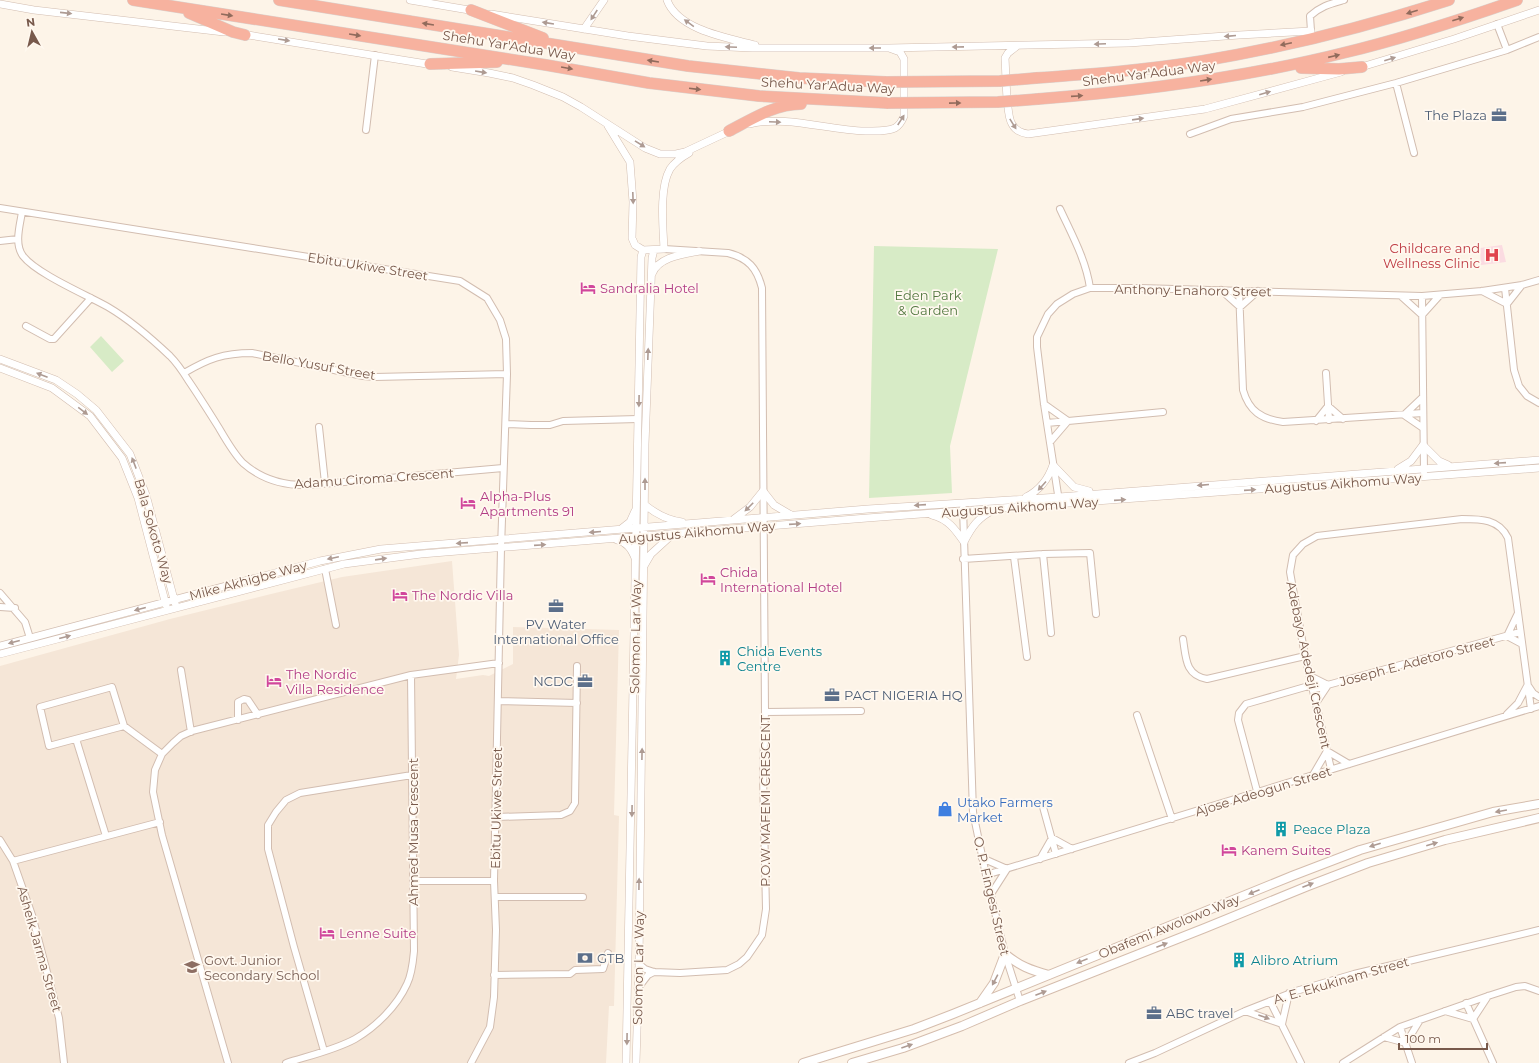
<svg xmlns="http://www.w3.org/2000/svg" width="1539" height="1063" font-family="Montserrat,sans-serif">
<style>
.residential{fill:#f5e6d7}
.medical{fill:#fbdbe1}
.green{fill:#d7ebc6}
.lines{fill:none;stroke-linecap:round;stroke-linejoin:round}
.minor-casing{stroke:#d2bdb0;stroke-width:8}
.tertiary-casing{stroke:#d2bdb0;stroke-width:8}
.secondary-casing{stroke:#d5bdad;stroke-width:10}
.motorway-casing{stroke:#d9d1cd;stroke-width:12}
.minor{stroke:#fff;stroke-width:6}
.tertiary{stroke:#fff;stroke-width:7}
.secondary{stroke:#fff;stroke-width:8}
.motorway{stroke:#f7b29f;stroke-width:11}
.motorway-bridge-casing{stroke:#d9d1cd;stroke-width:12;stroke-linecap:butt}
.motorway-bridge{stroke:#f7b29f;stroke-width:11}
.oneway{fill:#916b5c}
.oneway2{fill:#ae9b93}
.labels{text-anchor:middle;stroke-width:3.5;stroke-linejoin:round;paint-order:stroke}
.street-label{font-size:13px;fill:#78594b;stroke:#fff8ef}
.service-label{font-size:13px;fill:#4e5e75;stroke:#fff8ef;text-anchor:start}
.health-label{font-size:13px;fill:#be3a42;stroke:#fff8ef;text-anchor:end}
.hotel-label{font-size:13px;fill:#b23c85;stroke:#fff8ef;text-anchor:start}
.park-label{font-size:13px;fill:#537840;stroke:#fff8ef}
.culture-label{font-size:13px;fill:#0d838f;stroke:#fff8ef;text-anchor:start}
.shop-label{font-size:13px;fill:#366cbe;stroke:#fff8ef;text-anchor:start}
.education-label{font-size:13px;fill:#785e54;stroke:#fff8ef;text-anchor:start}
</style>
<rect width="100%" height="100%" fill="#fdf4e8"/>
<!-- residential -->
<path class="residential" d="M 452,561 L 459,655 L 456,679 L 483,675 L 489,676 L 513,664 L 513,627 L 619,630 L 614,815 L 619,816 L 614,1006 L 609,1006 L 606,1063 L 0,1063 L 0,666 L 170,619 L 271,594 L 342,577 Z"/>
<!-- medical -->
<path class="medical" d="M 1502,245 L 1506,262 L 1481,265 L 1480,248 Z"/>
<!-- green -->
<path class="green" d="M 874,246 L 998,249 L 950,446 L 952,493 L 869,498 Z
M 101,336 L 124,361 L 112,372 L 90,347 Z"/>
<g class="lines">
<!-- minor casing -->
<g class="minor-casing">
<path id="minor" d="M 1497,24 L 1507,50
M 1311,31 L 1310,16 C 1321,6 1330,4 1344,0
M 1396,83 L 1414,153
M 366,130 L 375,55
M 1190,134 L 1231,119 L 1303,107 L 1396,83 L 1507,50 L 1539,37
M 0,208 L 460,281 L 487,298 L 500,320 L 506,339 L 507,374 L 501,548 L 494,881 L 496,930 L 494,997 L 490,1027 L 471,1063
M 1060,209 C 1072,235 1086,260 1090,288
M 22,212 C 20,225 14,244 23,256 C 37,274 87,295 108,307 C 130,320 151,338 170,356 C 177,363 183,372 188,380 C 199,396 209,412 219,428 C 226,440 234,454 243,463 C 262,480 286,486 310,485 L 503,468
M 0,241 L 18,239
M 1505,288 L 1514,370 L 1519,386 L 1527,396 L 1539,403
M 1221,290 L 1240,307 L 1258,291
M 1239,290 L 1243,390 C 1249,411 1261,419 1283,422 L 1423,413
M 1482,291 L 1507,304 L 1522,285
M 1401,296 L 1422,315 L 1440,295
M 1422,296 L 1424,472
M 26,326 L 50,339 L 54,339 L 91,298
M 184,373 C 208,359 223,353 252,353 L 363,376 L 375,377 L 507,374
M 1326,373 L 1329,420
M 1423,397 L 1404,415 L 1423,428
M 1044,404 L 1068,421 L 1050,442
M 1316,421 L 1328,406 L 1343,419
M 1047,423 L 1163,412
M 506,424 L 531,425 L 550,425 L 563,421 L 638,419
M 319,427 L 325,483
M 1059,501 L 1044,404 L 1037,347 L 1037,337 L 1048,314 L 1057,304 L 1073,294 L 1090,288 L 1139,288 L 1422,296 L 1482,291 L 1522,285 L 1539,280
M 963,508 L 973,812 L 986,875 L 1005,954 L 1020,1001
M 1043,554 L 1051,633
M 1014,557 L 1027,657
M 963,559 L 1043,554 L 1090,553 L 1096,614
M 325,569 L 336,625
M 0,593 L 25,622 L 30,638
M 0,607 L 15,608
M 1518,613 L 1507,636 L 1522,644
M 1183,639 C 1186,658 1185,675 1207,679 L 1305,656
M 181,670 L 191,732
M 1310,676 L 1328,685 L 1316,703
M 1529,687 L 1533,693 L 1539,697
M 1313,689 L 1520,632
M 499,701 L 577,703
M 765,712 L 861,711
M 1507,714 L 1518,703 L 1527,686
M 1137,715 L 1172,819
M 238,720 L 238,702 L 244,699 L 248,700 L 258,715
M 124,726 L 49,746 L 40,707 L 112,687 L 124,726 L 162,754
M 76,739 L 106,836
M 1331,769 L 1305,656 L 1290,572 L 1293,555 L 1303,544 L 1317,536 L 1462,519 C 1481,519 1499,519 1508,538 L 1531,709
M 1313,775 L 1327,751 L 1349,764
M 1257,791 L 1238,720 L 1239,713 L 1246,704 L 1312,685
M 1043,807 L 1056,854
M 496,817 L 561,815 L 570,811 L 575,803 L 577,666
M 0,840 L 13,861 L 32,915 L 59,1018 L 64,1063
M 982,858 L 1007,869 L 991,894
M 1040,859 L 1052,838 L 1072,849
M 13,861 L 160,822
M 986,875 L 1539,706
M 413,881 L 494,881
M 495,897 L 583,897
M 639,964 L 645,969 L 654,972 L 680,973 L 727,970 L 739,964 L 747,957 L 762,935 L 766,909 L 763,775 L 765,712 L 762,288 C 757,268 748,258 728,253 L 664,249
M 494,975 L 570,974 L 575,970 L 603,969 L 608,953
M 638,988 L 648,975 L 654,972
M 1270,1001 L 1301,1063
M 1466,1003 L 1493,1063
M 1245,1011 L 1282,1024 L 1289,993
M 1445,1011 L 1473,1019 L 1488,996
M 1400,1027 L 1412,1063
M 1384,1037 L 1406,1043 L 1420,1020
M 324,1051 L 294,947 L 268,849 L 268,825 L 276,812 L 286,800 L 300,793 L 412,775
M 228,1063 L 162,835 L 153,792 L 155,770 L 162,754 L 173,743 L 181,736 L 192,731 L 411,675 L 499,663
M 286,1063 C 308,1056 335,1050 355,1039 C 376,1027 397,1006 407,984 C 412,974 413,962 414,951 L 411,675
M 1129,1063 L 1155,1053 L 1245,1011 L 1296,991 L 1354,974 L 1539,930
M 1343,1063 L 1400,1027 L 1488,996 L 1516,987 L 1525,986 L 1539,991"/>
</g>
<!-- tertiary casing -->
<g class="tertiary-casing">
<path id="tertiary" d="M 410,0 L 475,11
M 667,0 C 678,30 728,38 755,45
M 0,4 L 34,10 L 224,32
M 491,14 L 628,36 L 707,46 L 752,48 L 889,48 L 1129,43 L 1239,35 L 1311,31
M 584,29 L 604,0
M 242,34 L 433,65
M 1017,46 L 1008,53 L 1005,58 C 1006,71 1006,116 1012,124 C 1015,130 1021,133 1028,134 L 1205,109 L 1341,72
M 452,67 L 489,73 L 513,78 L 533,85 L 563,97 L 581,107 L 645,148 L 660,154 L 676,154 L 685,152 L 732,130
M 1358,68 L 1454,39 L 1539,10
M 749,124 C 786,115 827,130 865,131 C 874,131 886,132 895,128 C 900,125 902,121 904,116 L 904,59 L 900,52 L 889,48
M 608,126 L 630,162 L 633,202 L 632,238 L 635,245 L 643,250
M 643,250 L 664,249 C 663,227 659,188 670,169 C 674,163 682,157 689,153
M 652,274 C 658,257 684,254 699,251
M 0,359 L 56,380 L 77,394 L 96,410 L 130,454 L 146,495 L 175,603
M 0,368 L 52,388 L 90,416 L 122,458 L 138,498 L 166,605
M 1398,469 L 1411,461 L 1423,445 L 1439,461 L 1448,465
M 1026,497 C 1040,490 1048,480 1053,465 L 1074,487 L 1089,491
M 645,505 C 656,514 667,520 682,522
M 932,515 C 948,519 955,529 964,542
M 734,519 L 750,507 L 763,491 L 774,505 L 791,515
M 621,529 L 630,522 L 635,511
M 617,540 C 627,543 631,548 635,558
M 964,542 C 971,528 978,517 994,510
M 644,566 L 651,554 L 673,534
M 0,646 L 320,561 L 381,549 L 868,509 L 1059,497 L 1539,460
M 0,654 L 344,564 L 421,554 L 867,518 L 1539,468
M 626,1063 L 641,257 L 643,250
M 636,1063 L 639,964 L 645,444 L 652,258 L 654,250"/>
</g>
<!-- secondary casing -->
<g class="secondary-casing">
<path id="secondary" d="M 980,1003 L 994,983 L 1005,954 C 1020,966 1030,970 1049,975
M 803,1063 L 914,1029 L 953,1014 L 1292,876 L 1360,850 L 1493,812 L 1539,804
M 852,1063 L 903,1048 L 962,1026 L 1020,1001 L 1205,928 L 1308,886 L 1368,863 L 1445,840 L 1539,818"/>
</g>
<!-- motorway casing -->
<g class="motorway-casing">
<path id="motorway" d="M 133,0 L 546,65 L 649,83 L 759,96 L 888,103
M 279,0 L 688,66 L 799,78 L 886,82
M 471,10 L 543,38
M 189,13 L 233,32 L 245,35
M 430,64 L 497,62
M 1301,68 L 1339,69 L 1362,67
M 1036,78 C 1092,74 1147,70 1202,61 C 1286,47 1369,26 1449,0
M 1038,99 C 1141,91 1243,78 1343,53 C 1402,39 1460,20 1517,0
M 729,131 C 752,119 775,104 801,104"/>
</g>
<!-- minor -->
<use href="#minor" class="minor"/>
<!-- tertiary -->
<use href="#tertiary" class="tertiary"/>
<!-- secondary -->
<use href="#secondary" class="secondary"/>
<!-- motorway -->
<use href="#motorway" class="motorway"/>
<!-- motorway-bridge casing -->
<g class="motorway-bridge-casing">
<path id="motorway-bridge" d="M 886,82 L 1000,81 L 1036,78
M 888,103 L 998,102 L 1038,99"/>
</g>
<!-- motorway-bridge -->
<use href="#motorway-bridge" class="motorway-bridge"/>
</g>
<!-- one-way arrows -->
<defs><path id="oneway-solid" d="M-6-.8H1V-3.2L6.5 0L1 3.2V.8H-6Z"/></defs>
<g class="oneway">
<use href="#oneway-solid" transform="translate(1412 12) rotate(163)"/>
<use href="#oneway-solid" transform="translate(227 15) rotate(9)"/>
<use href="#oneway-solid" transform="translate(1458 19) rotate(-18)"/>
<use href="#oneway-solid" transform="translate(428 24) rotate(-171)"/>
<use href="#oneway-solid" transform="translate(355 35) rotate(9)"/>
<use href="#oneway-solid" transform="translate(1286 44) rotate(168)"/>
<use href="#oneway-solid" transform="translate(1334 56) rotate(-13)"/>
<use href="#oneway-solid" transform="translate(653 61) rotate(-171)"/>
<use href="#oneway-solid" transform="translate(567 68) rotate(10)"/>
<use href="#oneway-solid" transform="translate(1206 80) rotate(-9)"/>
<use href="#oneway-solid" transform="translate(695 89) rotate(7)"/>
<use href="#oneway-solid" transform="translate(1077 96) rotate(-4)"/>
<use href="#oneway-solid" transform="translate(955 103) rotate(-1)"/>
</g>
<g class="oneway2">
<use href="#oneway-solid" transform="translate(66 13) rotate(6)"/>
<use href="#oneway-solid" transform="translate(594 15) rotate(123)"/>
<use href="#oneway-solid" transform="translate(548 23) rotate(-171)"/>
<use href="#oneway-solid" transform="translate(689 23) rotate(-144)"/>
<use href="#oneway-solid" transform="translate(1230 36) rotate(175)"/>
<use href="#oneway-solid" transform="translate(284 40) rotate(9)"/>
<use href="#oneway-solid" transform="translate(1100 44) rotate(178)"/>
<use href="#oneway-solid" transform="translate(731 47) rotate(-178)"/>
<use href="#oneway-solid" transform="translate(958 47) rotate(179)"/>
<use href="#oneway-solid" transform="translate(875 48) rotate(-180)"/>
<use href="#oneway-solid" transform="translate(1390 59) rotate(-17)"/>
<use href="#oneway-solid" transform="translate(481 72) rotate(9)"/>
<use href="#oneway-solid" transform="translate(1265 93) rotate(-16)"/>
<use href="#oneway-solid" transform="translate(1138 119) rotate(-8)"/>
<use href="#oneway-solid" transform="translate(901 120) rotate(-57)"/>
<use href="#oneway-solid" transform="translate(775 122) rotate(2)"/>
<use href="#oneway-solid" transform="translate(1013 124) rotate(58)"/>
<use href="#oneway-solid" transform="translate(640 144) rotate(32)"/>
<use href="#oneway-solid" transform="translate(633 198) rotate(88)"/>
<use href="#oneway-solid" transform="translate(648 354) rotate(-88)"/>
<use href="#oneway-solid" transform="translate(42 375) rotate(-159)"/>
<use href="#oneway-solid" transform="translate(639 401) rotate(91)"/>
<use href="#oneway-solid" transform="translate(83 411) rotate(37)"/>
<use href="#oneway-solid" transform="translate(134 463) rotate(-111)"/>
<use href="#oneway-solid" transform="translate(1500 463) rotate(176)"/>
<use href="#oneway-solid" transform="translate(645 484) rotate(-90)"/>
<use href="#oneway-solid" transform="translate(1203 485) rotate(175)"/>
<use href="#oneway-solid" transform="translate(1042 486) rotate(132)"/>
<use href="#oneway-solid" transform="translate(1250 490) rotate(-4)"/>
<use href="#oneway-solid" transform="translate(1120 500) rotate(-4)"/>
<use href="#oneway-solid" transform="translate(920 505) rotate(176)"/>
<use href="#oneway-solid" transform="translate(749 507) rotate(135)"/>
<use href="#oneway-solid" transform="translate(795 524) rotate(-4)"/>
<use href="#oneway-solid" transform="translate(595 532) rotate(175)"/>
<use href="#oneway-solid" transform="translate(462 543) rotate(176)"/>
<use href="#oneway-solid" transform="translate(540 545) rotate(-4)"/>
<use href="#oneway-solid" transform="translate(333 558) rotate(168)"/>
<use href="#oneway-solid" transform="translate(381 559) rotate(-8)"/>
<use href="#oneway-solid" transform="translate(140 609) rotate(165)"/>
<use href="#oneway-solid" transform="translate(65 637) rotate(-15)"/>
<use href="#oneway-solid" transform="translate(14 642) rotate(165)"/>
<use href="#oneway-solid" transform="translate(642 754) rotate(-89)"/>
<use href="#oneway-solid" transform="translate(632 811) rotate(91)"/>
<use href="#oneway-solid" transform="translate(1501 811) rotate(170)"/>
<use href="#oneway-solid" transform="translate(1432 844) rotate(-16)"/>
<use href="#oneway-solid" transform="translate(1375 845) rotate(162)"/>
<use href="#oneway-solid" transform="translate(639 884) rotate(-89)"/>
<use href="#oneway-solid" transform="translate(1308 885) rotate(-21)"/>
<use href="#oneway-solid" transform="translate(1254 892) rotate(158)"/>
<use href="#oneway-solid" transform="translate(1162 945) rotate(-21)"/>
<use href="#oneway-solid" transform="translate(1082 961) rotate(158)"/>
<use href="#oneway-solid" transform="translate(995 980) rotate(118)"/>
<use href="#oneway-solid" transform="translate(1041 993) rotate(-21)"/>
<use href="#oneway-solid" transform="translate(1264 1017) rotate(20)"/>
<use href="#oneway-solid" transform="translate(627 1039) rotate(91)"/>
<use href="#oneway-solid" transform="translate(907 1046) rotate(-19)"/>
</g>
<!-- icons -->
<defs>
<g id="office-bare" transform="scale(1.2)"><path d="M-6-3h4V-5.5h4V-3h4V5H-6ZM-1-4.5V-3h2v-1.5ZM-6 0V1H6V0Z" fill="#5c6f8a" stroke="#fff8ef" stroke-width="2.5" paint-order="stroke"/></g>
<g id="hospital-bare" transform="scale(1.2)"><path d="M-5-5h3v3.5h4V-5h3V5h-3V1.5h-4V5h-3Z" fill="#e0444e" stroke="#fff8ef" stroke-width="2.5" paint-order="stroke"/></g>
<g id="hotel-bare" transform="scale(1.2)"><path d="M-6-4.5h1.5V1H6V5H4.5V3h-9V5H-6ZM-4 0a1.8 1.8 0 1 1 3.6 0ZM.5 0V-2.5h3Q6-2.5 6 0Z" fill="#d1479c" stroke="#fff8ef" stroke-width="2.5" paint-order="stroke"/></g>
<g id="building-bare" transform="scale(1.2)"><path d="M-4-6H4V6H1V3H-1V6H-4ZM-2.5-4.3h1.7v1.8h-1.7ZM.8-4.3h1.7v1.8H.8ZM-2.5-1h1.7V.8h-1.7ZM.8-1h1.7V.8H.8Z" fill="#0f9aa8" stroke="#fff8ef" stroke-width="2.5" paint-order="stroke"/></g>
<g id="shop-bare" transform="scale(1.2)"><path d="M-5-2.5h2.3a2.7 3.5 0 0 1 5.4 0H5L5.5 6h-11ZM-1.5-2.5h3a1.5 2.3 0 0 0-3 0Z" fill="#3f7fe0" stroke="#fff8ef" stroke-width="2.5" paint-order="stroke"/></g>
<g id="bank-bare" transform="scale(1.2)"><path d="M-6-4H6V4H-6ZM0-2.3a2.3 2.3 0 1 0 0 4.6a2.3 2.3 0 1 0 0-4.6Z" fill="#5c6f8a" stroke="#fff8ef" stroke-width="2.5" paint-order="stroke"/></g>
<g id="school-bare" transform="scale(1.2)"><path d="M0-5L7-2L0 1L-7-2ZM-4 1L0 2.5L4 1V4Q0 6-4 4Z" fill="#8d6e63" stroke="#fff8ef" stroke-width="2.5" paint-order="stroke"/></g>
</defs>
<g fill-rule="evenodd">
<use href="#office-bare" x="1499" y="115"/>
<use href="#hospital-bare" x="1492" y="255"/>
<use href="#hotel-bare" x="588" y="288"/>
<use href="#hotel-bare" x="468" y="503"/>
<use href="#hotel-bare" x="708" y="579"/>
<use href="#hotel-bare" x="400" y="595"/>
<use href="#office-bare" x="556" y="606"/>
<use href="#building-bare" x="725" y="658"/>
<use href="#hotel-bare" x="274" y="681"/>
<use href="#office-bare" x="585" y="681"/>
<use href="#office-bare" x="832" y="695"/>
<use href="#shop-bare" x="945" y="809"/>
<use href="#building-bare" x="1281" y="829"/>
<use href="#hotel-bare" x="1229" y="850"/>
<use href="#hotel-bare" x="327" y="933"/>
<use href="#bank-bare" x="585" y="958"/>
<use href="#building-bare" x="1239" y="960"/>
<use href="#school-bare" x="192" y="967"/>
<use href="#office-bare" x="1154" y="1013"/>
</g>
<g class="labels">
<!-- street labels -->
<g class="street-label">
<text transform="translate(509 45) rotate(9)" y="5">Shehu Yar'Adua Way</text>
<text transform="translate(1149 73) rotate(-7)" y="5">Shehu Yar'Adua Way</text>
<text transform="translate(828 85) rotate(3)" y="5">Shehu Yar'Adua Way</text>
<text transform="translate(368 266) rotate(9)" y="5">Ebitu Ukiwe Street</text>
<text transform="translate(1193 290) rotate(1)" y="5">Anthony Enahoro Street</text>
<text transform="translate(319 365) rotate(10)" y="5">Bello Yusuf Street</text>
<text transform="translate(374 478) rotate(-4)" y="5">Adamu Ciroma Crescent</text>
<text transform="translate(1343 483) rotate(-4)" y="5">Augustus Aikhomu Way</text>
<text transform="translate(1020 507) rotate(-4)" y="5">Augustus Aikhomu Way</text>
<text transform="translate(154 531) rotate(74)" y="5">Bala Sokoto Way</text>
<text transform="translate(697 532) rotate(-5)" y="5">Augustus Aikhomu Way</text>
<text transform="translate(248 580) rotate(-15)" y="5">Mike Akhigbe Way</text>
<text transform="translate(635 637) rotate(-89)" y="5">Solomon Lar Way</text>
<text transform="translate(1417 661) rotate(-15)" y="5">Joseph E. Adetoro Street</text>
<text transform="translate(1309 665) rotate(78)" y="5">Adebayo Adedeji Crescent</text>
<text transform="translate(1263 791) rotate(-17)" y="5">Ajose Adeogun Street</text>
<text transform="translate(765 801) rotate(-90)" y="5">P.O.W MAFEMI CRESCENT</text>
<text transform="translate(496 808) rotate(-89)" y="5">Ebitu Ukiwe Street</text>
<text transform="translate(413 832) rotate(-90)" y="5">Ahmed Musa Crescent</text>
<text transform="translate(992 896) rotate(77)" y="5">O. P. Fingesi Street</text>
<text transform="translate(1169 926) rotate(-22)" y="5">Obafemi Awolowo Way</text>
<text transform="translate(40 949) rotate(74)" y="5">Asheik Jarma Street</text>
<text transform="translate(638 968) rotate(-89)" y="5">Solomon Lar Way</text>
<text transform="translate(1341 980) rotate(-16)" y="5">A. E. Ekukinam Street</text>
</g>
<!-- service labels -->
<g class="service-label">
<text x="1487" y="120" text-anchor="end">The Plaza</text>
<text x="556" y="629" text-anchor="middle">PV Water<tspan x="556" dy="15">International Office</tspan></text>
<text x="573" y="686" text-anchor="end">NCDC</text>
<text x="844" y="700">PACT NIGERIA HQ</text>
<text x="597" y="963">GTB</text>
<text x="1166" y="1018">ABC travel</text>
</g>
<!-- health labels -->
<g class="health-label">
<text x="1480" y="253">Childcare and<tspan x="1480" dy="15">Wellness Clinic</tspan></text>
</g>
<!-- hotel labels -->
<g class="hotel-label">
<text x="600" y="293">Sandralia Hotel</text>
<text x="480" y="501">Alpha-Plus<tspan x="480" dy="15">Apartments 91</tspan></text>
<text x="720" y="577">Chida<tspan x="720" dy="15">International Hotel</tspan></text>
<text x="412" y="600">The Nordic Villa</text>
<text x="286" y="679">The Nordic<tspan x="286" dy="15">Villa Residence</tspan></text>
<text x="1241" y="855">Kanem Suites</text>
<text x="339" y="938">Lenne Suite</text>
</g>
<!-- park labels -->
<g class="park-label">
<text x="928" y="300">Eden Park<tspan x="928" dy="15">&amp; Garden</tspan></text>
</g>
<!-- culture labels -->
<g class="culture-label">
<text x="737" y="656">Chida Events<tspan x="737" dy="15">Centre</tspan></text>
<text x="1293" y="834">Peace Plaza</text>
<text x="1251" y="965">Alibro Atrium</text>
</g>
<!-- shop labels -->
<g class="shop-label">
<text x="957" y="807">Utako Farmers<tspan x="957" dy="15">Market</tspan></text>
</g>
<!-- education labels -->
<g class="education-label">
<text x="204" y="965">Govt. Junior<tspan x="204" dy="15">Secondary School</tspan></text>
</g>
</g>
<!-- north arrow -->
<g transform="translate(32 32) rotate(352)" stroke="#fff8ef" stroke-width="3" paint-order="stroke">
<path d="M0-3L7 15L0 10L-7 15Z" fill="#78594b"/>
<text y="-6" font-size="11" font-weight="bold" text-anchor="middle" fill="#78594b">N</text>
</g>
<!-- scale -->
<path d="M1399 1043v6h88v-6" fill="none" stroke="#78594b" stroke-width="2"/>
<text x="1405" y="1043" font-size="12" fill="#78594b" stroke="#fff8ef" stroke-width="3" paint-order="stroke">100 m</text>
</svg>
